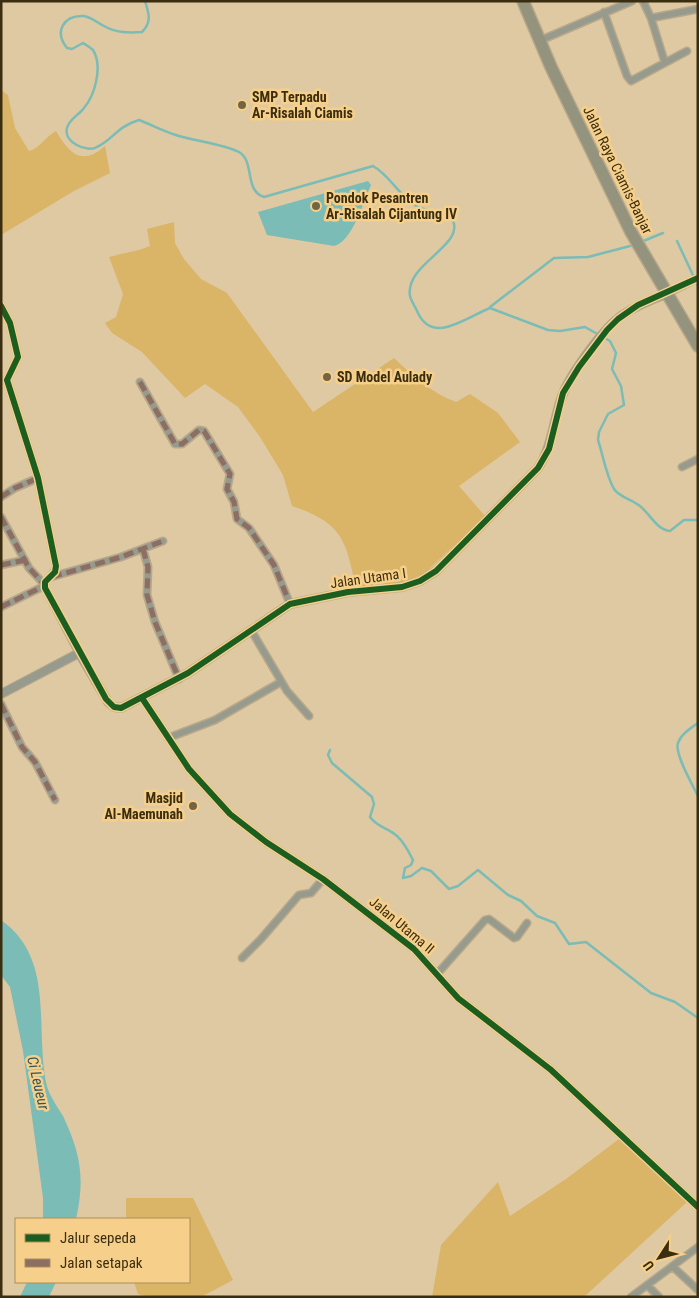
<svg xmlns="http://www.w3.org/2000/svg" width="699" height="1298" font-family="'Roboto Condensed',sans-serif">
<style>
.green{fill:#dab568}
.water{fill:#7cbcb6}
.lines{fill:none;stroke-linecap:round;stroke-linejoin:round}
.stream{stroke:#7cbcb6;stroke-width:2.5}
.minor-casing{stroke:#b9a889;stroke-width:9}
.tertiary-casing{stroke:#b9a889;stroke-width:10}
.trunk-casing{stroke:#b9a889;stroke-width:14}
.minor{stroke:#979b8e;stroke-width:6}
.tertiary{stroke:#979b8e;stroke-width:8}
.trunk{stroke:#93937e;stroke-width:11}
.quiet{stroke:#8d6e63;stroke-width:5;stroke-dasharray:10 5;stroke-linecap:butt}
.cycleway-casing{stroke:#f6d08a;stroke-width:9}
.cycleway{stroke:#1b5e20;stroke-width:6}
.poi-dot{fill:#746442;stroke:#f6d08a;stroke-width:2}
.labels{text-anchor:middle;stroke-width:5;stroke-linejoin:round;paint-order:stroke}
.poi-label{font-size:14px;font-weight:bold;fill:#3b2d0f;stroke:#f6d08a;text-anchor:start}
.street-label{font-size:14px;fill:#3b2d0f;stroke:#f6d08a}
.water-label{font-size:15px;font-style:italic;fill:#365658;stroke:#f6d08a}
</style>
<rect width="100%" height="100%" fill="#dec9a2"/>
<!-- green -->
<path class="green" d="M 1,90 L 8,95 L 15,128 L 29,151 C 39,149 46,136 56,131 C 69,153 81,167 105,146 L 110,173 L 74,191 L 1,235 Z
M 174,222 L 175,243 L 184,259 L 201,279 L 227,293 L 313,412 L 394,358 C 413,376 431,393 456,402 L 470,394 L 498,413 L 520,442 L 459,486 L 485,516 L 425,573 L 402,583 L 356,588 C 346,539 342,523 292,506 L 283,475 L 260,437 L 238,407 L 205,384 L 185,398 L 142,352 L 112,333 L 105,323 L 116,317 L 123,294 L 109,257 C 123,253 136,252 150,246 L 147,229 Z
M 619,1139 L 687,1202 L 584,1297 L 432,1297 L 441,1245 L 498,1182 L 510,1216 L 566,1179 Z
M 126,1198 L 193,1198 L 233,1280 L 201,1297 L 150,1297 L 138,1294 L 134,1282 L 189,1282 L 189,1219 L 126,1219 Z"/>
<!-- water -->
<path class="water" d="M 368,181 L 371,185 C 363,202 353,241 334,246 L 267,235 L 258,212 Z
M 1,920 C 55,958 35,1026 46,1082 C 48,1094 57,1106 63,1116 C 81,1154 85,1179 76,1219 L 43,1219 L 43,1198 L 23,1051 L 10,987 L 1,975 Z
M 27,1282 L 56,1282 L 49,1297 L 20,1297 Z"/>
<g class="lines">
<!-- stream -->
<path class="stream" d="M 145,1 C 149,14 152,22 142,32 C 129,33 116,33 104,26 C 98,23 91,17 84,16 C 63,15 54,32 67,48 L 72,49 L 83,43 C 86,45 91,48 93,50 C 103,66 95,95 84,108 C 79,115 69,119 67,128 C 63,142 87,153 97,147 C 114,139 116,127 139,120 C 152,125 165,132 179,136 C 196,141 224,144 239,152 C 255,161 244,191 264,197 L 373,166 C 391,176 399,197 418,207 C 428,212 451,210 454,224 C 459,248 405,265 410,296 C 411,301 416,308 418,313 C 433,345 467,317 490,308 L 548,330 L 560,331 L 585,327 L 610,341 L 616,353 L 612,369 L 621,386 L 624,405 L 608,414 L 599,432 L 598,440 C 603,455 606,475 614,489 C 619,497 633,500 640,506 C 650,514 657,530 670,531 L 684,520 L 698,520
M 677,241 L 698,286
M 641,242 L 663,233
M 490,307 L 554,258 L 588,257 L 634,245
M 698,723 C 691,728 681,734 678,743 C 674,753 693,786 698,796
M 330,750 L 328,755 L 332,763 L 372,797 L 374,804 L 370,817 C 377,827 388,828 397,836 C 404,842 409,852 413,860 L 411,865 L 405,868 L 403,878 L 411,876 L 422,868 L 431,871 L 449,889 L 458,886 L 478,870 L 508,895 L 521,901 L 537,916 L 555,923 L 569,944 L 586,942 L 651,993 L 675,1002 L 698,1018"/>
<!-- minor casing -->
<g class="minor-casing">
<path id="minor" d="M 643,1 L 651,18 L 665,63
M 604,12 L 627,76 L 631,81 L 687,51
M 651,18 L 698,9
M 539,41 L 632,1
M 666,294 L 698,278
M 1,306 L 10,323 L 18,357 L 7,380 L 38,478 L 56,566 C 56,575 46,577 44,586 L 79,653
M 140,382 L 175,444 L 182,444 L 199,430 L 204,431 L 230,474 L 227,489 L 234,502 L 237,519 L 249,528 L 274,565 L 290,604
M 682,467 L 698,459
M 1,497 L 15,488 L 38,478
M 1,517 L 29,568 L 44,584
M 143,549 L 148,567 L 147,595 L 155,622 L 179,679
M 1,565 L 25,560
M 51,577 L 121,557 L 163,541
M 1,607 L 44,586
M 251,630 L 287,691 L 309,716
M 142,698 L 189,769 L 230,814 L 266,842 L 323,879 L 414,949 L 458,998 L 550,1069 L 698,1207
M 1,704 L 22,747 L 35,762 L 55,800
M 168,738 L 215,720 L 281,682
M 242,958 L 261,939 L 299,895 L 311,893 L 323,879
M 438,973 L 485,920 L 489,919 L 514,938 L 517,937 L 527,923
M 672,1266 L 698,1290
M 647,1285 L 659,1297
M 631,1297 L 698,1247"/>
</g>
<!-- tertiary casing -->
<g class="tertiary-casing">
<path id="tertiary" d="M 1,694 L 79,653 L 108,702 L 114,707 L 121,708 L 188,673 L 290,604 L 348,592 L 402,587 L 420,581 L 436,571 L 538,468 C 552,447 553,423 561,399 C 568,377 602,330 621,316 C 635,306 650,300 666,294"/>
</g>
<!-- trunk casing -->
<g class="trunk-casing">
<path id="trunk" d="M 523,1 L 551,67 L 631,232 L 698,346"/>
</g>
<!-- minor -->
<use href="#minor" class="minor"/>
<!-- tertiary -->
<use href="#tertiary" class="tertiary"/>
<!-- trunk -->
<use href="#trunk" class="trunk"/>
<!-- quiet -->
<path class="quiet" d="M 140,382 L 175,444 L 182,444 L 199,430 L 204,431 L 230,474 L 227,489 L 234,502 L 237,519 L 249,528 L 274,565 L 290,604
M 1,497 L 15,488 L 38,478
M 1,517 L 29,568 L 44,584
M 143,549 L 148,567 L 147,595 L 155,622 L 179,679
M 1,565 L 25,560
M 52,577 L 121,557 L 163,541
M 1,607 L 44,586
M 1,704 L 22,747 L 35,762 L 55,800"/>
<!-- cycleway casing -->
<g class="cycleway-casing">
<path id="cycleway" d="M 1,306 L 10,323 L 18,357 L 7,380 L 38,478 L 56,566 L 55,572 L 45,582 L 45,588 L 106,699 L 114,707 L 121,708 L 188,673 L 290,604 L 348,592 L 402,587 L 420,581 L 436,571 L 538,468 L 549,449 L 563,393 L 579,367 L 607,330 L 618,319 L 638,305 L 698,278
M 142,698 L 189,769 L 230,814 L 266,842 L 323,879 L 414,949 L 458,998 L 550,1069 L 698,1207"/>
</g>
<!-- cycleway -->
<use href="#cycleway" class="cycleway"/>
</g>
<!-- markers -->
<g class="poi-dot">
<circle cx="242" cy="105" r="5"/>
<circle cx="316" cy="206" r="5"/>
<circle cx="327" cy="377" r="5"/>
<circle cx="193" cy="806" r="5"/>
</g>
<g class="labels">
<!-- poi labels -->
<g class="poi-label">
<text x="252" y="102">SMP Terpadu<tspan x="252" dy="16">Ar-Risalah Ciamis</tspan></text>
<text x="326" y="203">Pondok Pesantren<tspan x="326" dy="16">Ar-Risalah Cijantung IV</tspan></text>
<text x="337" y="382">SD Model Aulady</text>
<text x="183" y="803" text-anchor="end">Masjid<tspan x="183" dy="16">Al-Maemunah</tspan></text>
</g>
<!-- street labels -->
<g class="street-label">
<text transform="translate(618 170) rotate(64)" y="5">Jalan Raya Ciamis-Banjar</text>
<text transform="translate(368 578) rotate(-8)" y="5">Jalan Utama I</text>
<text transform="translate(402 925) rotate(40)" y="5">Jalan Utama II</text>
</g>
<!-- water labels -->
<g class="water-label">
<text transform="translate(38 1083) rotate(77)" y="5">Ci Leueur</text>
</g>
</g>
<!-- border -->
<rect width="699" height="1298" fill="none" stroke="#3b2d0f" stroke-width="5"/>
<!-- legend -->
<rect x="15" y="1218" width="175" height="65" fill="#f6d08a" stroke="#ab8f59"/>
<rect x="25" y="1234" width="25" height="8" fill="#1b5e20" stroke="#ab8f59"/>
<text x="60" y="1243" font-size="15" fill="#3b2d0f">Jalur sepeda</text>
<rect x="25" y="1259" width="25" height="8" fill="#8d6e63" stroke="#ab8f59"/>
<text x="60" y="1268" font-size="15" fill="#3b2d0f">Jalan setapak</text>
<!-- north arrow -->
<g transform="translate(659 1258) rotate(234)" stroke="#f6d08a" stroke-width="4" paint-order="stroke">
<path d="M0-4L9 19L0 12L-9 19Z" fill="#3b2d0f"/>
<text y="-8" font-size="14" font-weight="bold" text-anchor="middle" fill="#3b2d0f">U</text>
</g>
</svg>
